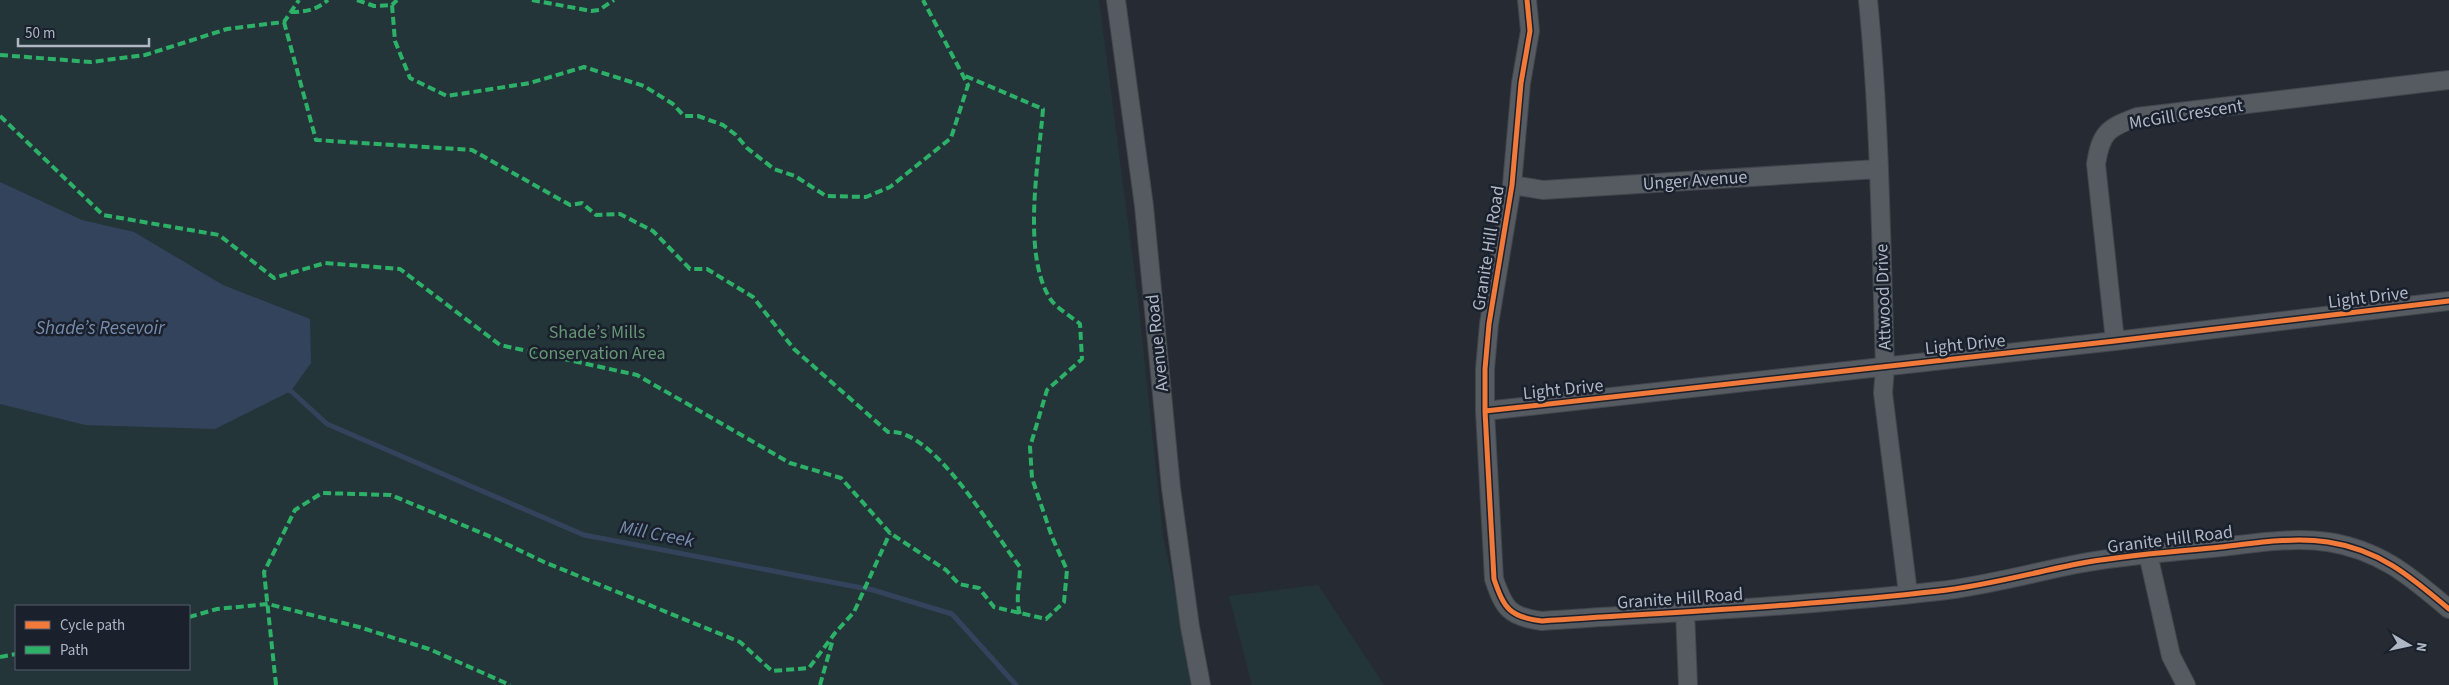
<svg xmlns="http://www.w3.org/2000/svg" width="2449" height="685" font-family="'Source Sans 3',sans-serif">
<style>
.green{fill:#233538;fill-rule:evenodd}
.water{fill:#34435c}
.lines{fill:none;stroke-linecap:round;stroke-linejoin:round}
.stream{stroke:#34435c;stroke-width:5}
.minor-casing{stroke:#42464c;stroke-width:20}
.minor{stroke:#565a61;stroke-width:18}
.quiet{stroke:#2db169;stroke-width:4;stroke-dasharray:8 4;stroke-linecap:butt}
.cycleway-casing{stroke:#1a212d;stroke-width:8}
.cycleway{stroke:#f17a3a;stroke-width:5}
.labels{text-anchor:middle;stroke-width:5;stroke-linejoin:round;paint-order:stroke}
.street-label{font-size:18px;fill:#afb7c5;stroke:#1a212d}
.park-label{font-size:18px;fill:#669674;stroke:#1a212d}
.water-label{font-size:19px;font-style:italic;fill:#778cae;stroke:#1a212d}
</style>
<rect width="100%" height="100%" fill="#262b33"/>
<!-- green -->
<path class="green" d="M 0,0 L 1099,0 L 1138,300 L 1163,536 L 1194,685 L 0,685 ZM 16,606 L 189,606 L 189,669 L 16,669 Z
M 1318,585 L 1384,685 L 1252,685 L 1229,596 Z"/>
<!-- water -->
<path class="water" d="M 0,182 L 82,220 L 134,232 L 223,285 L 310,319 L 311,363 L 291,391 L 215,429 L 85,425 L 0,404 Z"/>
<g class="lines">
<!-- stream -->
<path class="stream" d="M 285,389 L 291,391 L 327,424 L 584,535 L 873,590 L 952,614 L 1016,685"/>
<!-- minor casing -->
<g class="minor-casing">
<path id="minor" d="M 1116,0 L 1144,206 L 1171,488 L 1190,627 L 1201,685
M 1527,0 L 1530,31 L 1521,83 L 1512,185 L 1489,324 L 1485,369 L 1485,411 L 1494,579 C 1504,608 1509,617 1542,621 C 1674,612 1807,606 1939,591 C 1985,586 2031,573 2077,564 C 2124,555 2173,552 2221,547 C 2256,543 2293,537 2328,542 C 2380,550 2410,576 2449,609
M 1868,0 C 1880,122 1881,244 1885,367 L 1883,393 L 1908,593
M 1512,185 L 1543,190 L 1878,169
M 2115,341 L 2096,164 C 2101,132 2108,128 2137,117 L 2449,80
M 1485,411 L 2115,341 L 2449,301
M 2148,554 L 2171,656 L 2186,685
M 1685,611 L 1688,685"/>
</g>
<!-- minor -->
<use href="#minor" class="minor"/>
<!-- quiet -->
<path class="quiet" d="M 357,0 L 374,6 L 392,5 L 397,0
M 532,0 L 591,11 L 599,10 L 614,0
M 392,5 L 395,41 L 410,78 L 447,96 L 530,83 L 584,67 L 644,86 L 673,104 L 684,116 L 698,116 L 723,125 L 736,135 L 747,148 L 774,169 L 795,176 L 826,196 L 866,197 L 890,187 L 951,138 L 968,85 L 923,0
M 291,12 C 306,12 316,10 328,0
M 284,22 L 316,140 L 472,150 L 570,205 L 582,203 L 596,215 L 620,214 L 653,231 L 690,269 L 707,269 L 753,297 L 794,349 L 888,432 C 934,427 993,533 1020,567 C 1020,584 1015,598 1020,615
M 0,55 L 91,62 L 145,55 L 227,29 L 284,22 L 299,0
M 0,116 L 103,215 L 219,235 L 274,278 L 325,263 L 400,269 L 500,345 L 637,375 L 790,463 L 841,478 L 890,533 L 946,570 L 959,584 L 979,588 L 994,607 L 1046,619 L 1064,602 L 1067,570 L 1052,537 L 1032,478 L 1030,447 L 1047,390 L 1082,359 L 1080,324 C 1072,317 1058,309 1051,300 C 1021,255 1039,161 1043,109 L 963,75
M 189,617 L 217,609 L 268,604 L 359,627 L 429,649 L 510,685
M 0,657 L 16,654
M 276,685 L 264,572 L 295,510 L 322,493 L 391,495 L 496,539 L 544,562 L 740,642 L 772,671 L 809,668 L 835,633 L 854,612 L 890,533
M 820,685 L 833,639"/>
<!-- cycleway casing -->
<g class="cycleway-casing">
<path id="cycleway" d="M 1527,0 L 1530,31 L 1521,83 L 1512,185 L 1489,324 L 1485,369 L 1485,411 L 1494,579 C 1504,608 1509,617 1542,621 C 1674,612 1807,606 1939,591 C 1985,586 2031,573 2077,564 C 2124,555 2173,552 2221,547 C 2256,543 2293,537 2328,542 C 2380,550 2410,576 2449,609
M 1485,411 L 2115,341 L 2449,301"/>
</g>
<!-- cycleway -->
<use href="#cycleway" class="cycleway"/>
</g>
<g class="labels">
<!-- street labels -->
<g class="street-label">
<text transform="translate(2186 114) rotate(-9)" y="6">McGill Crescent</text>
<text transform="translate(1695 180) rotate(-4)" y="6">Unger Avenue</text>
<text transform="translate(1488 248) rotate(-81)" y="6">Granite Hill Road</text>
<text transform="translate(1883 297) rotate(-92)" y="6">Attwood Drive</text>
<text transform="translate(2368 297) rotate(-7)" y="6">Light Drive</text>
<text transform="translate(1157 343) rotate(-96)" y="6">Avenue Road</text>
<text transform="translate(1965 344) rotate(-6)" y="6">Light Drive</text>
<text transform="translate(1563 389) rotate(-6)" y="6">Light Drive</text>
<text transform="translate(2170 539) rotate(-7)" y="6">Granite Hill Road</text>
<text transform="translate(1680 598) rotate(-4)" y="6">Granite Hill Road</text>
</g>
<!-- park labels -->
<g class="park-label">
<text x="597" y="338">Shade’s Mills<tspan x="597" dy="21">Conservation Area</tspan></text>
</g>
<!-- water labels -->
<g class="water-label">
<text x="100" y="334">Shade’s Resevoir</text>
<text transform="translate(657 533) rotate(11)" y="7">Mill Creek</text>
</g>
</g>
<!-- legend -->
<rect x="15" y="605" width="175" height="65" fill="#1a212d" stroke="#565d6a"/>
<rect x="25" y="621" width="25" height="8" fill="#f17a3a" stroke="#565d6a"/>
<text x="60" y="630" font-size="15" fill="#afb7c5">Cycle path</text>
<rect x="25" y="646" width="25" height="8" fill="#2db169" stroke="#565d6a"/>
<text x="60" y="655" font-size="15" fill="#afb7c5">Path</text>
<!-- north arrow -->
<g transform="translate(2409 645) rotate(99)" stroke="#1a212d" stroke-width="4" paint-order="stroke">
<path d="M0-4L9 19L0 12L-9 19Z" fill="#afb7c5"/>
<text y="-8" font-size="14" font-weight="bold" text-anchor="middle" fill="#afb7c5">N</text>
</g>
<!-- scale -->
<path d="M18 38v8h131v-8" fill="none" stroke="#afb7c5" stroke-width="2.5"/>
<text x="25" y="38" font-size="15" fill="#afb7c5" stroke="#1a212d" stroke-width="4" paint-order="stroke">50 m</text>
</svg>
